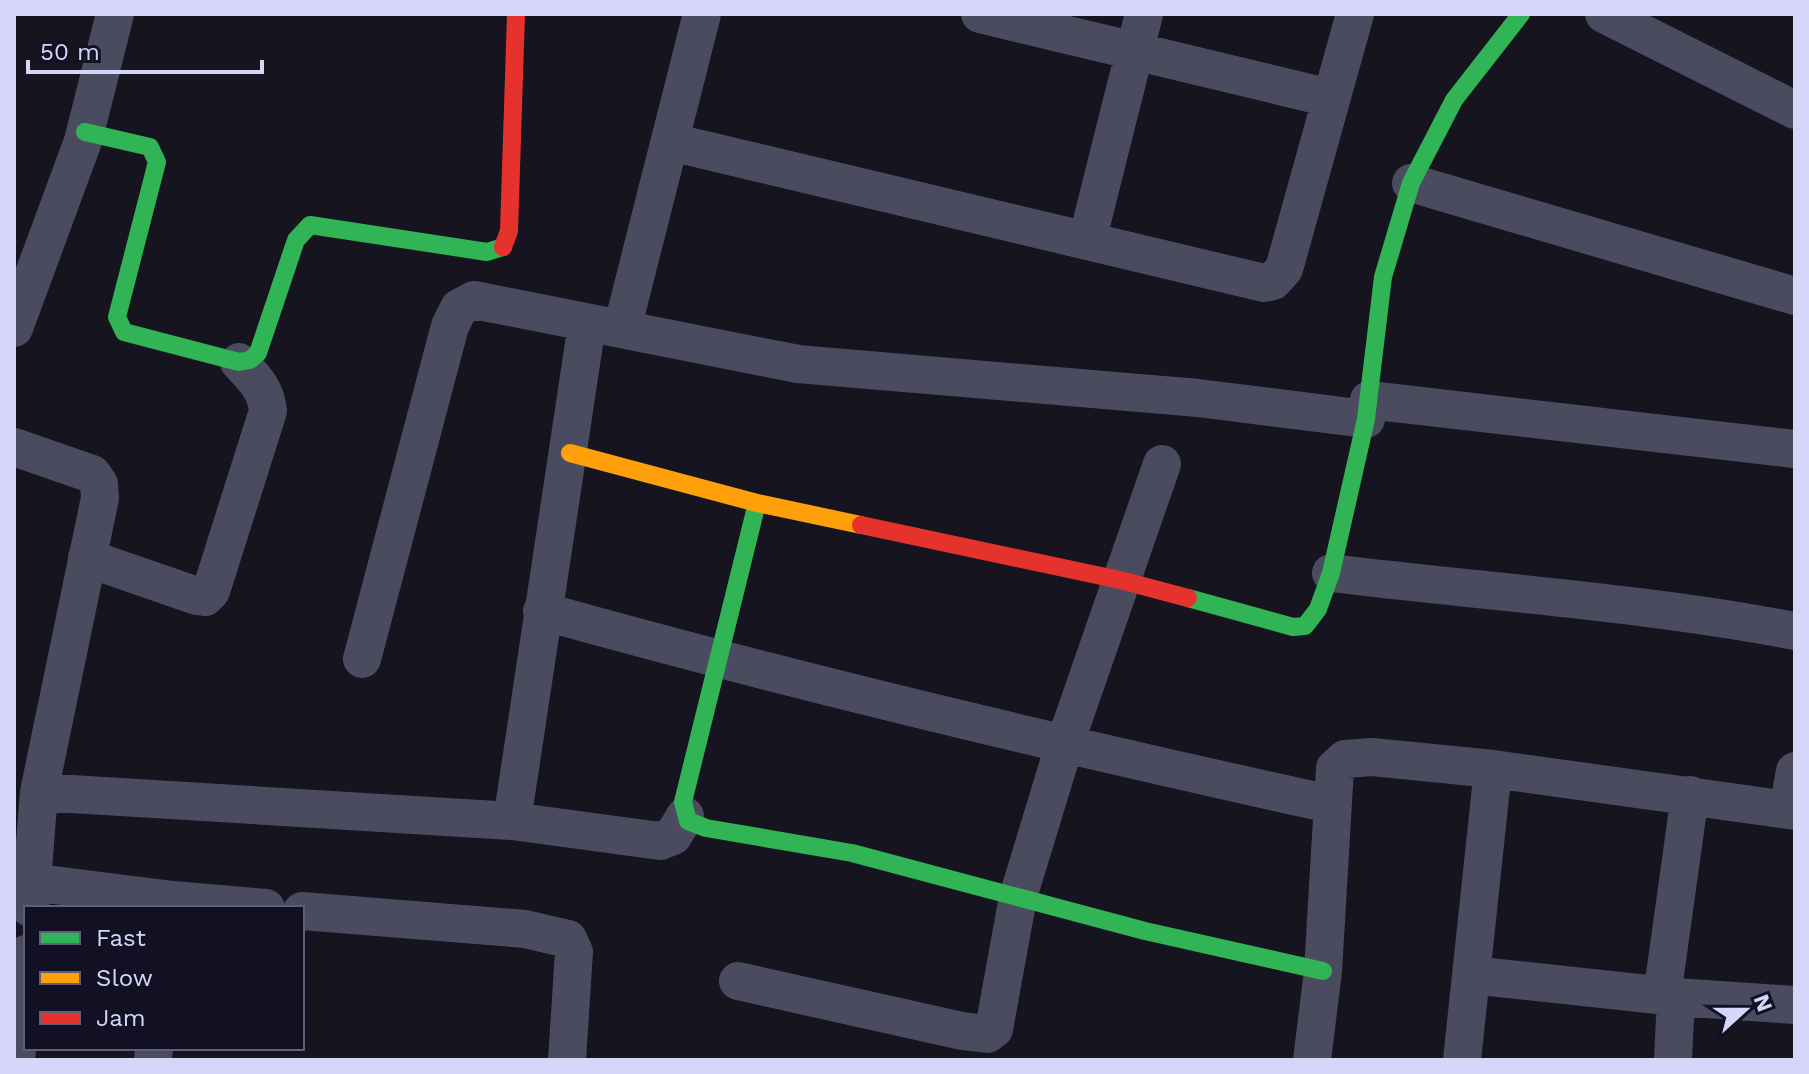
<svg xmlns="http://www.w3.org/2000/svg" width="1809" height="1074" font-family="'Work Sans',sans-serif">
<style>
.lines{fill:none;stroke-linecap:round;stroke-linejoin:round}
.street{stroke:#4a4b5e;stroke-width:38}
.fast{stroke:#30b455;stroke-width:18}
.slow{stroke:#ff9f0a;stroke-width:18}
.jam{stroke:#e5322d;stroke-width:18}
</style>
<rect width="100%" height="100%" fill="#16141f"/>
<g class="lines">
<!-- street -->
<path class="street" d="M 980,14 L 1330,98
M 1604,14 L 1795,110
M 671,142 L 1264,283 L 1273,281 L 1284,269 L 1355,14
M 1411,183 L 1795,296
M 1087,241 L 1144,14
M 14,328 L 83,141 L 115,14
M 622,329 L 702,14
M 1369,400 L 1795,449
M 14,447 L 92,474 L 99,484 L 100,498 L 39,792 L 30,908
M 87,558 L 197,596 L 205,597 L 211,591 L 268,411 C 266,389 254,378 239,362
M 1331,573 C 1486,592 1642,602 1795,631
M 542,611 C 803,684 1066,746 1330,804
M 362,659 L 450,326 L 459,308 L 474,300 L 798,364 L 1198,398 L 1366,419
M 39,792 L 512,821 L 660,841 L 673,836 L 685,816
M 1788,810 L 1795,771
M 512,821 L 587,324
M 14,880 L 173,900 L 266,908
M 302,911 L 525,929 L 568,939 L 574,952 L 567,1060
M 1471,975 L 1676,997 L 1795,1005
M 738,981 L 962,1031 L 987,1034 L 994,1029 L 1018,897 L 1064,746 L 1162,464
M 1662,996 L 1690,795
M 16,1060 L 26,954
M 153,1060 L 154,1048
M 1312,1060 L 1323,971 L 1335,768 L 1345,759 L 1372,757 L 1493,769 L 1795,811
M 1462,1060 L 1493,769
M 1673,1060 L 1676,997"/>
<!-- fast -->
<path class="fast" d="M 85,132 L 150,147 L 157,162 L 117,317 L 124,332 L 239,362 L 250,360 L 258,353 L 296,240 L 310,225 L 487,252 L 503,247
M 757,503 L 683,802 L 688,821 L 706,828 L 852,853 L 1145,931 L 1323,971
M 1188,598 L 1293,627 L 1305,626 L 1318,609 L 1331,573 L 1366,419 L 1383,277 L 1411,183 L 1454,100 L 1521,14"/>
<!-- slow -->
<path class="slow" d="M 570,453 L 757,503 L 861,525"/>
<!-- jam -->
<path class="jam" d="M 503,247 L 509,231 L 516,14
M 861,525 L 1120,580 L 1188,598"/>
</g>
<!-- border -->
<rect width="1809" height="1074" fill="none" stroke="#d6d6fb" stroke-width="32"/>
<!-- legend -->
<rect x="24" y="906" width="280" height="144" fill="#121023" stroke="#605f79" stroke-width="2"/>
<rect x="40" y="932" width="40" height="12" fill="#30b455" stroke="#605f79" stroke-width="2"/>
<text x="96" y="946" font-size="24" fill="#d6d6fb">Fast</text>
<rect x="40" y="972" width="40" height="12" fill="#ff9f0a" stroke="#605f79" stroke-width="2"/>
<text x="96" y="986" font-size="24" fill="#d6d6fb">Slow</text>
<rect x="40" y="1012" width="40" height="12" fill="#e5322d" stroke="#605f79" stroke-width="2"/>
<text x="96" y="1026" font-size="24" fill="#d6d6fb">Jam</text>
<!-- north arrow -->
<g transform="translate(1745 1010) rotate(69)" stroke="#121023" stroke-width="6" paint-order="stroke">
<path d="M0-6L14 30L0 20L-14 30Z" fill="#d6d6fb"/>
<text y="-12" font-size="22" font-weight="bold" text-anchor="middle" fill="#d6d6fb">N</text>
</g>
<!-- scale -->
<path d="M28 60v12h234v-12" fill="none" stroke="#d6d6fb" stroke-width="4"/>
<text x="40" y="60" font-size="24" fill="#d6d6fb" stroke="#121023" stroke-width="6" paint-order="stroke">50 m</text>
</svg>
